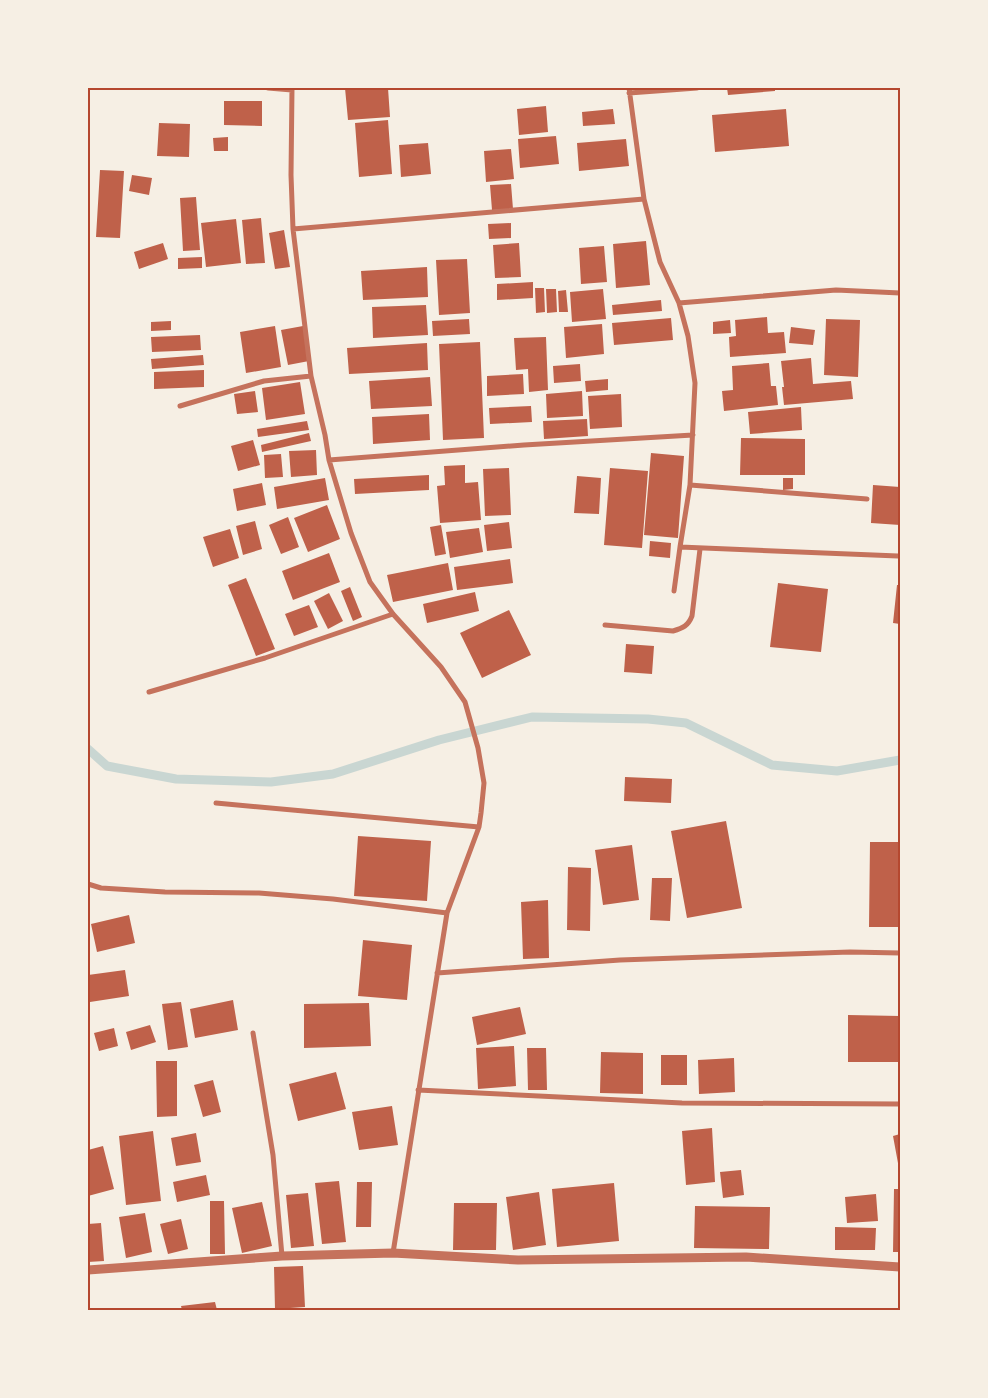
<svg xmlns="http://www.w3.org/2000/svg" width="988" height="1398" font-family="Figtree,sans-serif">
<style>
.lines{fill:none;stroke-linecap:round;stroke-linejoin:round}
.stream{stroke:#c9d6d2;stroke-width:9}
.building{fill:#bf614a}
.minor{stroke:#c5725c;stroke-width:5}
.tertiary{stroke:#c5725c;stroke-width:9}
.neatline{fill:none;stroke:#b5482f;stroke-width:2}
</style>
<rect width="100%" height="100%" fill="#f6efe4"/>
<g class="lines">
<!-- stream -->
<path class="stream" d="M 88,749 L 107,766 L 176,779 L 271,782 L 333,774 L 439,740 L 532,717 L 648,719 L 686,723 L 772,765 L 837,771 L 900,760"/>
</g>
<!-- building -->
<path class="building" d="M 345,88 L 388,88 L 390,117 L 348,120 Z
M 727,88 L 775,88 L 775,91 L 728,95 Z
M 224,101 L 262,101 L 262,126 L 224,125 Z
M 546,106 L 548,132 L 519,135 L 517,109 Z
M 613,109 L 615,124 L 583,126 L 582,112 Z
M 786,109 L 789,146 L 715,152 L 712,115 Z
M 388,120 L 392,174 L 359,177 L 355,123 Z
M 159,123 L 190,124 L 189,157 L 157,156 Z
M 556,136 L 559,164 L 520,168 L 518,139 Z
M 228,137 L 228,151 L 214,151 L 213,138 Z
M 626,139 L 629,166 L 579,171 L 577,143 Z
M 428,143 L 431,174 L 401,177 L 399,145 Z
M 511,149 L 514,179 L 486,182 L 484,151 Z
M 100,170 L 124,171 L 120,238 L 96,237 Z
M 132,175 L 152,178 L 149,195 L 129,191 Z
M 511,184 L 513,209 L 492,210 L 490,185 Z
M 196,197 L 200,250 L 183,251 L 180,198 Z
M 261,218 L 265,263 L 246,264 L 242,220 Z
M 236,219 L 241,263 L 206,267 L 201,223 Z
M 511,223 L 511,238 L 489,239 L 488,224 Z
M 284,230 L 290,267 L 275,269 L 269,233 Z
M 646,241 L 650,285 L 616,288 L 613,244 Z
M 163,243 L 168,259 L 139,269 L 134,252 Z
M 519,243 L 521,277 L 495,278 L 493,245 Z
M 604,246 L 607,282 L 581,284 L 579,248 Z
M 202,257 L 202,268 L 178,269 L 178,258 Z
M 467,259 L 470,313 L 439,315 L 436,260 Z
M 427,267 L 428,297 L 363,300 L 361,271 Z
M 533,282 L 533,298 L 497,300 L 497,284 Z
M 535,288 L 544,288 L 545,312 L 536,313 Z
M 546,289 L 556,289 L 557,312 L 547,313 Z
M 603,289 L 606,319 L 572,322 L 570,292 Z
M 566,290 L 568,312 L 559,312 L 558,291 Z
M 661,300 L 662,311 L 613,315 L 612,305 Z
M 426,305 L 428,335 L 373,338 L 372,307 Z
M 767,317 L 768,333 L 784,332 L 786,353 L 730,357 L 729,337 L 736,336 L 735,320 Z
M 671,318 L 673,340 L 614,345 L 612,323 Z
M 469,319 L 470,334 L 433,336 L 432,321 Z
M 826,319 L 860,320 L 858,377 L 824,375 Z
M 730,320 L 731,333 L 713,334 L 713,322 Z
M 171,321 L 171,330 L 151,331 L 151,322 Z
M 602,324 L 604,354 L 566,358 L 564,327 Z
M 275,326 L 281,367 L 246,373 L 240,332 Z
M 303,326 L 309,361 L 288,365 L 281,330 Z
M 791,327 L 815,330 L 813,345 L 789,343 Z
M 200,335 L 201,350 L 152,352 L 151,337 Z
M 546,337 L 548,390 L 529,392 L 528,369 L 516,370 L 514,338 Z
M 480,342 L 484,438 L 443,440 L 439,344 Z
M 427,343 L 428,370 L 349,374 L 347,348 Z
M 203,355 L 204,365 L 152,369 L 151,359 Z
M 811,358 L 813,384 L 851,381 L 853,399 L 784,405 L 782,387 L 784,387 L 781,361 Z
M 769,363 L 771,386 L 776,386 L 778,405 L 724,411 L 722,391 L 733,390 L 732,366 Z
M 580,364 L 581,381 L 554,383 L 553,366 Z
M 204,370 L 204,387 L 154,389 L 154,372 Z
M 523,374 L 524,394 L 487,396 L 487,376 Z
M 430,377 L 432,406 L 371,409 L 369,381 Z
M 608,379 L 608,390 L 586,392 L 585,381 Z
M 300,382 L 305,414 L 266,420 L 262,388 Z
M 255,391 L 258,412 L 237,414 L 234,394 Z
M 582,391 L 583,416 L 547,418 L 546,394 Z
M 621,394 L 622,427 L 590,429 L 588,396 Z
M 531,406 L 532,422 L 490,424 L 489,408 Z
M 801,407 L 802,430 L 750,434 L 748,412 Z
M 429,414 L 430,440 L 373,444 L 372,417 Z
M 587,419 L 588,436 L 544,439 L 543,421 Z
M 307,421 L 309,430 L 258,437 L 257,429 Z
M 309,433 L 311,441 L 262,452 L 261,445 Z
M 741,438 L 805,439 L 805,475 L 740,475 Z
M 253,440 L 260,465 L 238,471 L 231,446 Z
M 316,450 L 317,475 L 291,477 L 289,451 Z
M 651,453 L 684,456 L 678,538 L 644,535 Z
M 281,454 L 283,477 L 265,478 L 264,455 Z
M 465,465 L 465,483 L 478,482 L 481,520 L 440,523 L 437,486 L 445,485 L 444,466 Z
M 509,468 L 511,515 L 485,516 L 483,469 Z
M 610,468 L 648,471 L 642,548 L 604,545 Z
M 429,475 L 429,490 L 355,494 L 354,479 Z
M 577,476 L 601,478 L 599,514 L 574,513 Z
M 325,478 L 329,500 L 277,509 L 274,487 Z
M 783,478 L 793,478 L 793,489 L 783,490 Z
M 262,483 L 266,505 L 237,511 L 233,489 Z
M 873,485 L 900,487 L 900,525 L 871,523 Z
M 327,505 L 340,539 L 308,552 L 294,518 Z
M 288,517 L 299,547 L 281,554 L 269,525 Z
M 255,521 L 262,549 L 243,555 L 236,526 Z
M 509,522 L 512,548 L 487,551 L 484,525 Z
M 441,525 L 446,554 L 435,556 L 430,527 Z
M 479,528 L 483,552 L 450,558 L 446,532 Z
M 230,529 L 239,558 L 213,567 L 203,537 Z
M 650,541 L 671,543 L 670,558 L 649,556 Z
M 329,553 L 340,582 L 293,600 L 282,571 Z
M 510,559 L 513,583 L 457,590 L 454,567 Z
M 448,563 L 453,590 L 393,602 L 387,575 Z
M 246,578 L 275,649 L 256,656 L 228,585 Z
M 778,583 L 828,589 L 821,652 L 770,647 Z
M 897,585 L 900,585 L 900,624 L 893,623 Z
M 350,587 L 362,617 L 353,621 L 341,591 Z
M 475,592 L 479,611 L 427,623 L 423,604 Z
M 329,593 L 343,621 L 328,629 L 314,601 Z
M 309,605 L 318,627 L 294,636 L 285,614 Z
M 509,610 L 531,655 L 482,678 L 460,633 Z
M 626,644 L 654,646 L 652,674 L 624,672 Z
M 625,777 L 672,779 L 671,803 L 624,801 Z
M 726,821 L 742,908 L 687,918 L 671,831 Z
M 358,836 L 431,841 L 427,901 L 354,896 Z
M 870,842 L 900,842 L 900,927 L 869,927 Z
M 632,845 L 639,900 L 603,905 L 595,850 Z
M 568,867 L 591,868 L 590,931 L 567,930 Z
M 652,878 L 672,878 L 670,921 L 650,920 Z
M 548,900 L 549,958 L 523,959 L 521,902 Z
M 129,915 L 135,943 L 97,952 L 91,924 Z
M 363,940 L 412,945 L 407,1000 L 358,996 Z
M 125,970 L 129,996 L 90,1002 L 88,986 L 88,975 Z
M 233,1000 L 238,1030 L 195,1038 L 190,1009 Z
M 181,1002 L 188,1047 L 168,1050 L 162,1004 Z
M 369,1003 L 371,1046 L 304,1048 L 304,1004 Z
M 520,1007 L 526,1034 L 477,1045 L 472,1017 Z
M 848,1015 L 900,1016 L 900,1062 L 848,1062 Z
M 150,1025 L 156,1042 L 131,1050 L 126,1032 Z
M 114,1028 L 118,1046 L 99,1051 L 94,1033 Z
M 514,1046 L 516,1086 L 478,1089 L 476,1048 Z
M 527,1048 L 546,1048 L 547,1090 L 528,1090 Z
M 601,1052 L 643,1053 L 643,1094 L 600,1093 Z
M 661,1055 L 687,1055 L 687,1085 L 661,1085 Z
M 734,1058 L 735,1092 L 699,1094 L 698,1060 Z
M 156,1061 L 177,1061 L 177,1116 L 157,1117 Z
M 336,1072 L 346,1109 L 298,1121 L 289,1084 Z
M 213,1080 L 221,1112 L 203,1117 L 194,1085 Z
M 392,1106 L 398,1145 L 359,1150 L 352,1112 Z
M 712,1128 L 715,1182 L 686,1185 L 682,1131 Z
M 153,1131 L 161,1201 L 126,1205 L 119,1136 Z
M 196,1133 L 201,1162 L 176,1166 L 171,1138 Z
M 900,1134 L 900,1174 L 893,1136 Z
M 103,1146 L 114,1189 L 88,1196 L 88,1150 Z
M 741,1170 L 744,1195 L 723,1198 L 720,1172 Z
M 206,1175 L 210,1195 L 177,1202 L 173,1182 Z
M 339,1181 L 346,1242 L 322,1244 L 315,1183 Z
M 357,1182 L 372,1182 L 371,1227 L 356,1227 Z
M 614,1183 L 619,1241 L 557,1247 L 552,1189 Z
M 894,1189 L 900,1189 L 900,1252 L 893,1252 Z
M 539,1192 L 546,1245 L 513,1250 L 506,1197 Z
M 308,1193 L 314,1246 L 291,1248 L 286,1195 Z
M 876,1194 L 878,1221 L 847,1223 L 845,1197 Z
M 210,1201 L 224,1201 L 225,1254 L 210,1254 Z
M 262,1202 L 272,1246 L 242,1253 L 232,1208 Z
M 454,1203 L 497,1203 L 496,1250 L 453,1250 Z
M 695,1206 L 770,1207 L 769,1249 L 694,1248 Z
M 145,1213 L 152,1252 L 126,1258 L 119,1217 Z
M 181,1219 L 188,1249 L 168,1254 L 160,1224 Z
M 101,1223 L 104,1261 L 88,1262 L 88,1224 Z
M 835,1227 L 876,1228 L 875,1250 L 835,1250 Z
M 303,1266 L 305,1307 L 275,1309 L 274,1267 Z
M 215,1302 L 217,1310 L 182,1310 L 181,1306 Z"/>
<g class="lines">
<!-- minor -->
<path class="minor" d="M 268,88 L 292,90
M 292,88 L 291,175 L 293,229 L 311,376 L 325,435 L 329,460 L 351,533 L 370,582 L 393,614 L 441,667 L 465,702 L 478,748 L 484,783 L 481,813 L 479,827 L 447,913 L 393,1253
M 629,88 L 644,199 L 660,262 L 679,303 L 688,336 L 695,383 L 690,485 L 680,547 L 674,591
M 629,93 L 697,88
M 293,229 L 644,199
M 679,303 L 836,290 L 900,293
M 180,406 L 264,381 L 311,376
M 329,460 L 524,445 L 693,435
M 690,485 L 867,499
M 680,547 L 898,556
M 605,625 L 673,631 C 683,628 688,626 692,616 L 700,549
M 149,692 L 265,658 L 393,614
M 216,803 L 479,827
M 88,884 L 101,888 L 165,892 L 259,893 L 333,899 L 447,913
M 437,973 L 620,960 L 850,952 L 900,953
M 253,1033 L 273,1155 L 282,1256
M 418,1090 L 682,1103 L 900,1104"/>
<!-- tertiary -->
<path class="tertiary" d="M 88,1270 L 282,1256 L 393,1253 L 518,1260 L 746,1257 L 900,1267"/>
</g>
<!-- border -->
<rect width="988" height="1398" fill="none" stroke="#f6efe4" stroke-width="178"/>
<rect x="89" y="89" width="810" height="1220" class="neatline"/>
</svg>
